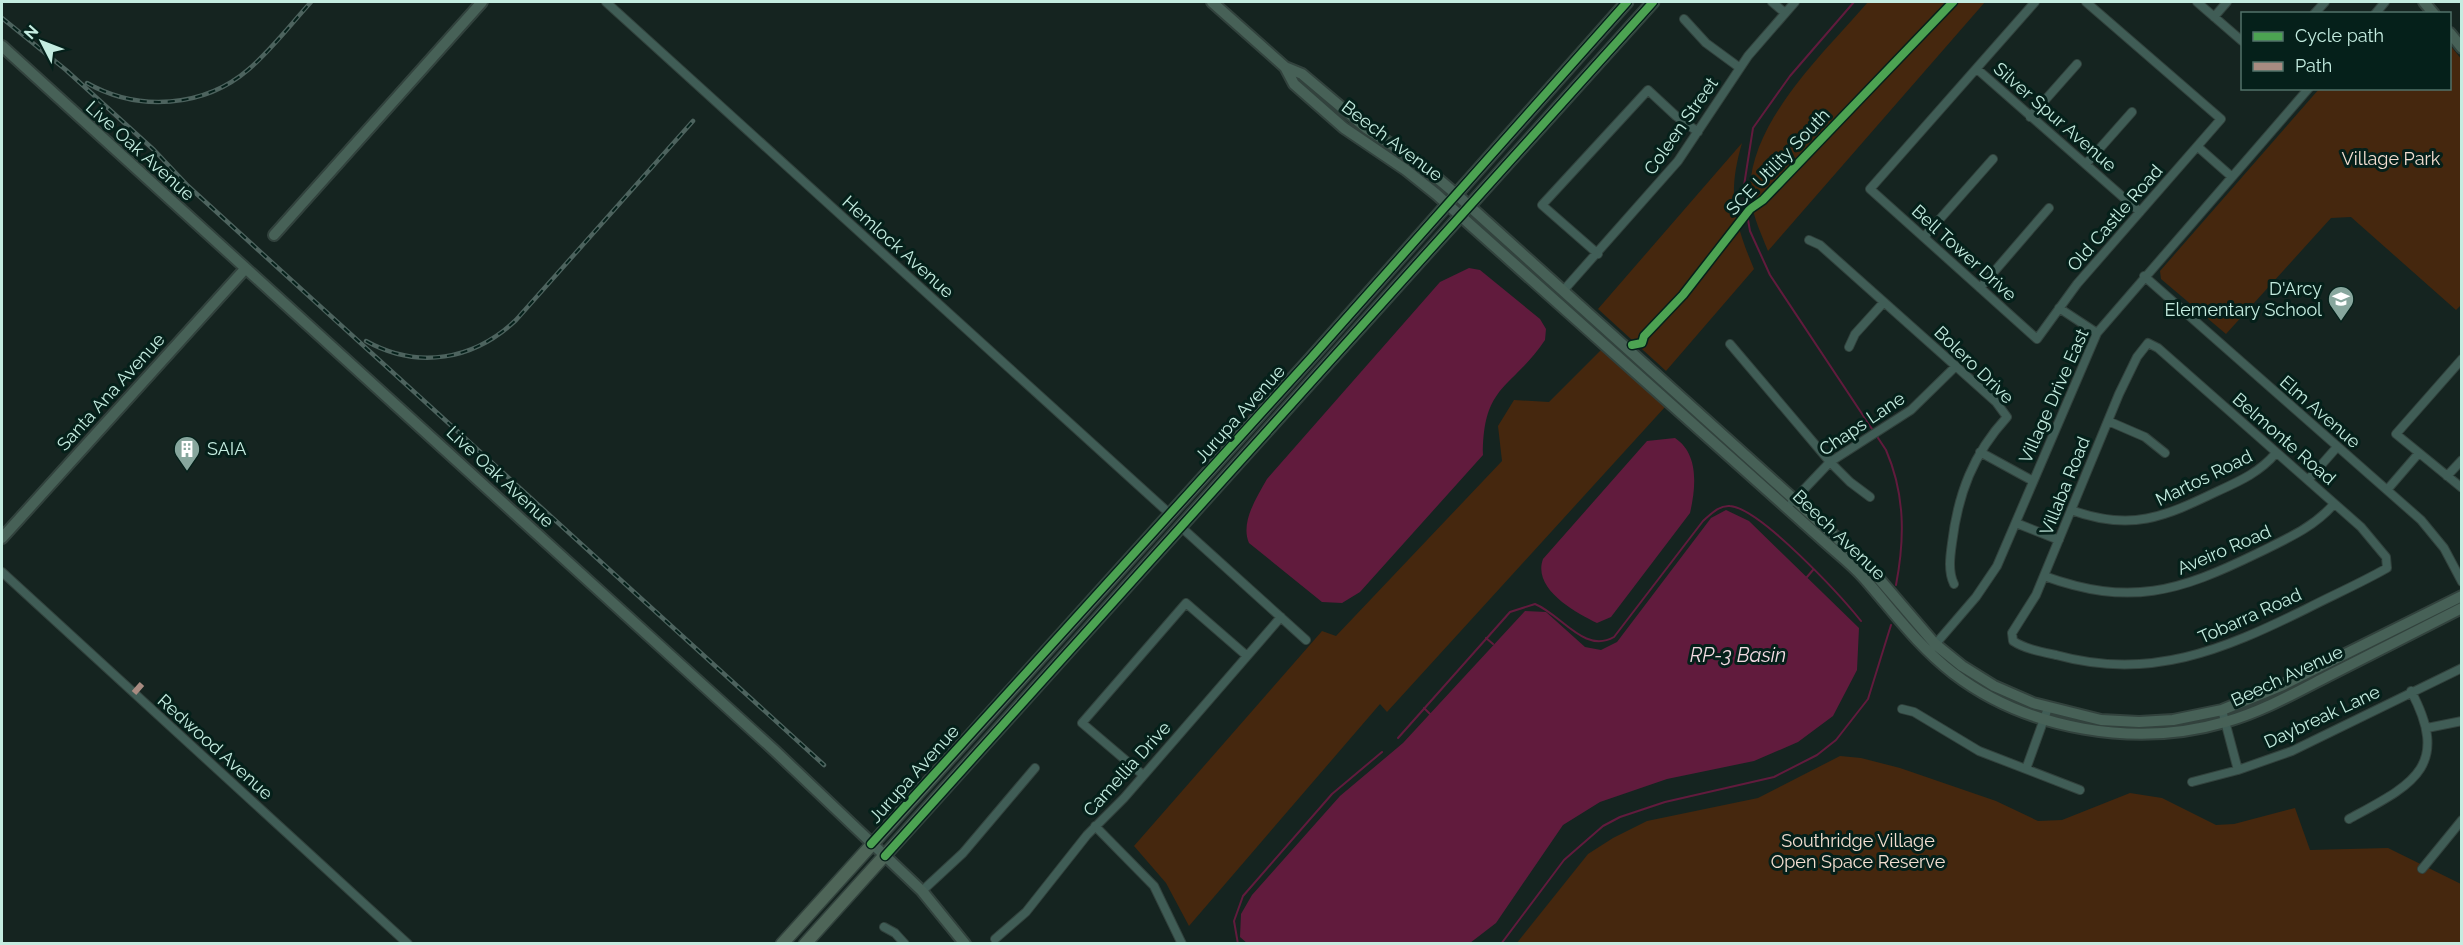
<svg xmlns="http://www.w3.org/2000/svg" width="2463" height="945" font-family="Raleway,sans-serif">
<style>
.green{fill:#45270e}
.water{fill:#611b3d}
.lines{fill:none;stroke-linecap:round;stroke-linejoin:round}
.stream{stroke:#611b3d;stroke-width:2}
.street-casing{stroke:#32423d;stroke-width:10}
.secondary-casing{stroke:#32423d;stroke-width:14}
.primary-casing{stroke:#32423d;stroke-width:15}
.street{stroke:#405d56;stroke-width:8}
.secondary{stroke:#476157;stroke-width:10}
.primary{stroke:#4e6558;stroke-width:12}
.rail-casing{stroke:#4d635e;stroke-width:4.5}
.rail{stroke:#05201a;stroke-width:2;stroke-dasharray:7;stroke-linecap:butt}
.quiet{stroke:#a88b81;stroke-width:6;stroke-dasharray:12 6;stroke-linecap:butt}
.cycleway-casing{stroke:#05201a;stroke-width:11}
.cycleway{stroke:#4ca352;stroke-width:8}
.labels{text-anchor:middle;stroke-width:6;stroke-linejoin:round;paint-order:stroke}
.street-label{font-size:18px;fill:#c4ece0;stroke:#05201a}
.park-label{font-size:18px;fill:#f4dfd2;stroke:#05201a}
.poi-label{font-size:18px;fill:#c4ece0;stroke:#05201a;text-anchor:end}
.water-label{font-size:20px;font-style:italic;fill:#f3dae2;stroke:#05201a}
</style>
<rect width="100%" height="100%" fill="#152420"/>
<!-- green -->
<path class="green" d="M 1868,2 L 1985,2 L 1768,251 C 1760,231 1750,210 1750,189 C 1752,119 1825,52 1868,2 Z
M 2450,45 L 2462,60 L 2462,304 L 2456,310 L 2351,217 L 2331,218 L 2226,334 L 2161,279 L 2160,271 L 2319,89 L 2450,88 Z
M 1742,143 C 1727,194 1734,221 1754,269 L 1666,371 L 1598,309 Z
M 1601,350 L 1665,407 L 1387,712 L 1380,704 L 1189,926 L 1166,883 L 1134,846 L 1322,631 L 1336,636 L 1502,461 L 1498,426 L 1514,400 L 1549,402 Z
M 1840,756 L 1861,758 L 1900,768 L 1996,801 L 2038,821 L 2062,820 L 2130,793 L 2162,798 L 2216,825 L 2234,824 L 2295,808 L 2310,850 L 2388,848 L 2461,884 L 2461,943 L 1516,944 L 1588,854 L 1613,838 L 1647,821 L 1758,798 Z"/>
<!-- water -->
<path class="water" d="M 1469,268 L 1480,270 L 1540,319 L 1546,329 L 1545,340 C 1511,390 1483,384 1483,455 L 1360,592 L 1342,603 L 1322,602 L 1249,543 C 1240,522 1257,497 1267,479 L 1440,282 Z
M 1675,438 C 1699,454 1696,487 1690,513 L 1611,617 L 1597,623 C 1576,613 1532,589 1543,559 L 1647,441 Z
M 1726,510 L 1749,521 L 1859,628 L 1857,670 L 1833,716 L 1798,742 L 1754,761 L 1667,779 L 1600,802 L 1563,825 L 1496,923 L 1470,943 L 1248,944 L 1240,937 L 1241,914 L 1252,895 L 1340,796 L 1403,743 L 1525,611 L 1546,612 L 1585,647 L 1601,650 L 1617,642 L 1711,518 Z"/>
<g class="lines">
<!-- stream -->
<path class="stream" d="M 1854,2 L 1790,76 L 1753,128 L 1743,192 L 1750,231 L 1770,275 L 1886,450 C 1905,494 1905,538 1896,585
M 1807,577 L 1813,570
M 1486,638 L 1493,644
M 1424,708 L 1430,714
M 1398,738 L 1510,612 L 1535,604 C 1562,615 1584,654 1614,637 L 1703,521 C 1711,514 1719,505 1730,506 C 1760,508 1841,596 1861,621
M 1238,944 L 1234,921 L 1243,896 L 1332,794 L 1382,752
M 1501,944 L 1564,860 L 1603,826 L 1620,817 L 1665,802 L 1774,777 L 1817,755 L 1836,740 L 1868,699 L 1891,625"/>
<!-- street casing -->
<g class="street-casing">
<path id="street" d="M 606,2 L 1170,514
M 1772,2 L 1785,13
M 2035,2 L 1870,189 L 2037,339 L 2077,284 L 2221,119 L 2086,2
M 2197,2 L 2242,41
M 2314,14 L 2325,2
M 2375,14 L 2385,2
M 2214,17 L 2227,2
M 1684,19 L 1706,43 L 1740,68
M 1977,69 L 2140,212
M 2030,117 L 2077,64
M 2198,147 L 2232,177
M 2086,164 L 2132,112
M 1924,237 L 1993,159
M 1809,240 L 1820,245 L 1996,402 L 2007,417 C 1973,454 1958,494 1952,543 C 1950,557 1948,572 1954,584
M 1598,254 L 1542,205 L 1648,90 L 1676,116 L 1698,132
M 2144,276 L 2421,520 L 2444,548 L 2462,582
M 1980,288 L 2049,208
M 1563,291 L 1678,161 L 1748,56 L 1795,2
M 2059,308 L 2097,333
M 2148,343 L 2158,348 L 2361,527 L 2386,557 L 2387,568 C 2361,583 2333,595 2306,609 C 2223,650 2150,681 2056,655 C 2042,652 2025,649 2013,641 L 2012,633 L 2036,595 L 2119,394 L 2137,357 Z
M 1730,344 L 1830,462 L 1850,482 L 1870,497
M 1849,347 L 1855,334 L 1884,302
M 2462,359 L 2396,434 L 2462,488
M 2108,421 L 2145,437 L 2165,453
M 1980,452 L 2033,481
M 2447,476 L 2462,460
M 2308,480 L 2337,447
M 2387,490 L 2418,454
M 1792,502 L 1830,462 L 1911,410 L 1956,366
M 2071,510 C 2131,532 2164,517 2218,491 C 2240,481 2260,472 2276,453
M 2016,523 L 2059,540
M 1181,527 L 1306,640
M 2,572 L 408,944
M 2044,576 C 2130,607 2178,592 2258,553 C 2286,539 2313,528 2334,504
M 1933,647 L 1976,597 L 1997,566 L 2097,333 L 2309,88
M 1902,709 L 1914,712 L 1979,751 L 2080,790
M 2222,710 L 2238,770
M 2427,728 L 2462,721
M 2026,769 L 2048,708
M 1143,775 L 1082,723 L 1186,603 L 1247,656
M 2192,782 L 2238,770 L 2292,751 L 2462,668
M 2349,819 C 2411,785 2452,768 2411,691
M 1095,826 L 1154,886 L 1182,944
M 2422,869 L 2462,820
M 922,891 L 963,853 L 1035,768
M 884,927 L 895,933 L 905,944
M 995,939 L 1026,912 L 1087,835 L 1124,798 L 1281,617"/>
</g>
<!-- secondary casing -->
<g class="secondary-casing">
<path id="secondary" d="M 1212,2 L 1285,67 L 1294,84 L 1344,128 L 1406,170 L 1436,194 L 1824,541 C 1837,553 1852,564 1864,578 C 1893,611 1917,645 1953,673 C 2027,730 2136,748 2225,722 C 2261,712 2295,693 2328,676 C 2373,653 2417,631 2462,608
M 2424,2 L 2434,14
M 2450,33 L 2462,48
M 2,46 L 774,750 L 922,891 L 965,944
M 1285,67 L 1302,74 L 1366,128 L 1417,161 L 1456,194 L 1869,567 L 1935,644 L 1962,666 L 1994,686 L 2033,703 L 2101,720 L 2139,722 L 2173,720 L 2222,710 L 2283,685 L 2462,596
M 274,235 L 482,2
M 2,538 L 245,269"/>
</g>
<!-- primary casing -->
<g class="primary-casing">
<path id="primary" d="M 782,944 L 1311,358 L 1627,2
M 805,944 L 1653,2"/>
</g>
<!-- street -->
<use href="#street" class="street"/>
<!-- secondary -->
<use href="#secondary" class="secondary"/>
<!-- primary -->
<use href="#primary" class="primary"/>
<!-- rail casing -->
<g class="rail-casing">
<path id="rail" d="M 2,18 L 66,70 L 154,150 L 188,186 L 824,765
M 87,83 C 138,112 204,108 249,69 C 272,49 291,24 311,2
M 366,341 C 418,370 474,360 516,320 L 693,121"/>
</g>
<!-- rail -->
<use href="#rail" class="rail"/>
<!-- quiet -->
<path class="quiet" d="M 134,693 L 142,684"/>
<!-- cycleway casing -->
<g class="cycleway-casing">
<path id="cycleway" d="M 1632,345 L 1642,343 L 1644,336 L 1683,295 L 1750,209 L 1763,200 L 1953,2
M 871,844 L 1311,358 L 1627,2
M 885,856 L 1653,2"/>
</g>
<!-- cycleway -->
<use href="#cycleway" class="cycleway"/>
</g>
<!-- icons -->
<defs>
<g id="school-pin" transform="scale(1.35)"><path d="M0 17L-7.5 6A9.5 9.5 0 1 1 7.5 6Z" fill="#87a69d" stroke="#05201a"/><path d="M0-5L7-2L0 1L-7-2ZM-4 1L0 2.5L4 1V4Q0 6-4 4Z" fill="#fff"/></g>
<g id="building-pin" transform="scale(1.35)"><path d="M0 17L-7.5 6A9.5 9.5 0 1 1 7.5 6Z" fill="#87a69d" stroke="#05201a"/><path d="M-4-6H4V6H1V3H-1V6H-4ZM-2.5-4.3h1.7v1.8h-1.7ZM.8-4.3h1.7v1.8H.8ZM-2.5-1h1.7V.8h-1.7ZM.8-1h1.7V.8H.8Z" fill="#fff"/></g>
</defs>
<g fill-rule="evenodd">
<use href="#school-pin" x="2341" y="299"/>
<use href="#building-pin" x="187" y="449"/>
</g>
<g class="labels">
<!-- street labels -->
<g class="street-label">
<text transform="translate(2055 117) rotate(41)" y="6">Silver Spur Avenue</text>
<text transform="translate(1681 126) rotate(-55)" y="6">Coleen Street</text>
<text transform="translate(1392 141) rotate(37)" y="6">Beech Avenue</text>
<text transform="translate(140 151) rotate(42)" y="6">Live Oak Avenue</text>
<text transform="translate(1778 162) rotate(-46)" y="6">SCE Utility South</text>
<text transform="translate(2115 218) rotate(-49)" y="6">Old Castle Road</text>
<text transform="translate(898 247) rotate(42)" y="6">Hemlock Avenue</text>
<text transform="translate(1964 253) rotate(42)" y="6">Bell Tower Drive</text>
<text transform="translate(1974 365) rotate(44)" y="6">Bolero Drive</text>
<text transform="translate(111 392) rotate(-48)" y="6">Santa Ana Avenue</text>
<text transform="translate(2054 396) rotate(-66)" y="6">Village Drive East</text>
<text transform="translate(2320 412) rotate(41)" y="6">Elm Avenue</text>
<text transform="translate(1240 414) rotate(-48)" y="6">Jurupa Avenue</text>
<text transform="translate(1862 424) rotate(-34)" y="6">Chaps Lane</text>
<text transform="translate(2284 439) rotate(41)" y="6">Belmonte Road</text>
<text transform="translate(500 477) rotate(43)" y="6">Live Oak Avenue</text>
<text transform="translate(2204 478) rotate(-26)" y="6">Martos Road</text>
<text transform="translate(2065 486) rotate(-68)" y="6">Villaba Road</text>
<text transform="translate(1839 535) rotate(44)" y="6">Beech Avenue</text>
<text transform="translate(2224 550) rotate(-23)" y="6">Aveiro Road</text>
<text transform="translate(2250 616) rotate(-24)" y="6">Tobarra Road</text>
<text transform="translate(2287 676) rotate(-25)" y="6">Beech Avenue</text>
<text transform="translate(2322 717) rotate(-25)" y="6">Daybreak Lane</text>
<text transform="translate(215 747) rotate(42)" y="6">Redwood Avenue</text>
<text transform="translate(1127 769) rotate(-48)" y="6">Camellia Drive</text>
<text transform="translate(914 774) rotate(-48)" y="6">Jurupa Avenue</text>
</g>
<!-- park labels -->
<g class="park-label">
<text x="2391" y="165">Village Park</text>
<text x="1858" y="847">Southridge Village<tspan x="1858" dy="21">Open Space Reserve</tspan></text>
</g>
<!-- poi labels -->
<g class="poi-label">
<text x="2322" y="295">D'Arcy<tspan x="2322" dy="21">Elementary School</tspan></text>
<text x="207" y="455" text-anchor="start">SAIA</text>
</g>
<!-- water labels -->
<g class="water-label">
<text x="1738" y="662">RP-3 Basin</text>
</g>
</g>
<!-- border -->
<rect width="2463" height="945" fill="none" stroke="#c4ece0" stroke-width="6"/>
<!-- legend -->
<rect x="2241" y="12" width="210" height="78" fill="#05201a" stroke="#517269" stroke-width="1.5"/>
<rect x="2253" y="32" width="30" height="9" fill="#4ca352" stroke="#517269" stroke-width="1.5"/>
<text x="2295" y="42" font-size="18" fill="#c4ece0">Cycle path</text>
<rect x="2253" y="62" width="30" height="9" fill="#a88b81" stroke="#517269" stroke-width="1.5"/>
<text x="2295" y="72" font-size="18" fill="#c4ece0">Path</text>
<!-- north arrow -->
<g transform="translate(42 42) rotate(312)" stroke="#05201a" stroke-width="4.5" paint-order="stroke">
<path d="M0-4.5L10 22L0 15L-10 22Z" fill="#c4ece0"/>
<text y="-9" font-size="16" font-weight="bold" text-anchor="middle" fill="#c4ece0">N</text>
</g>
</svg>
